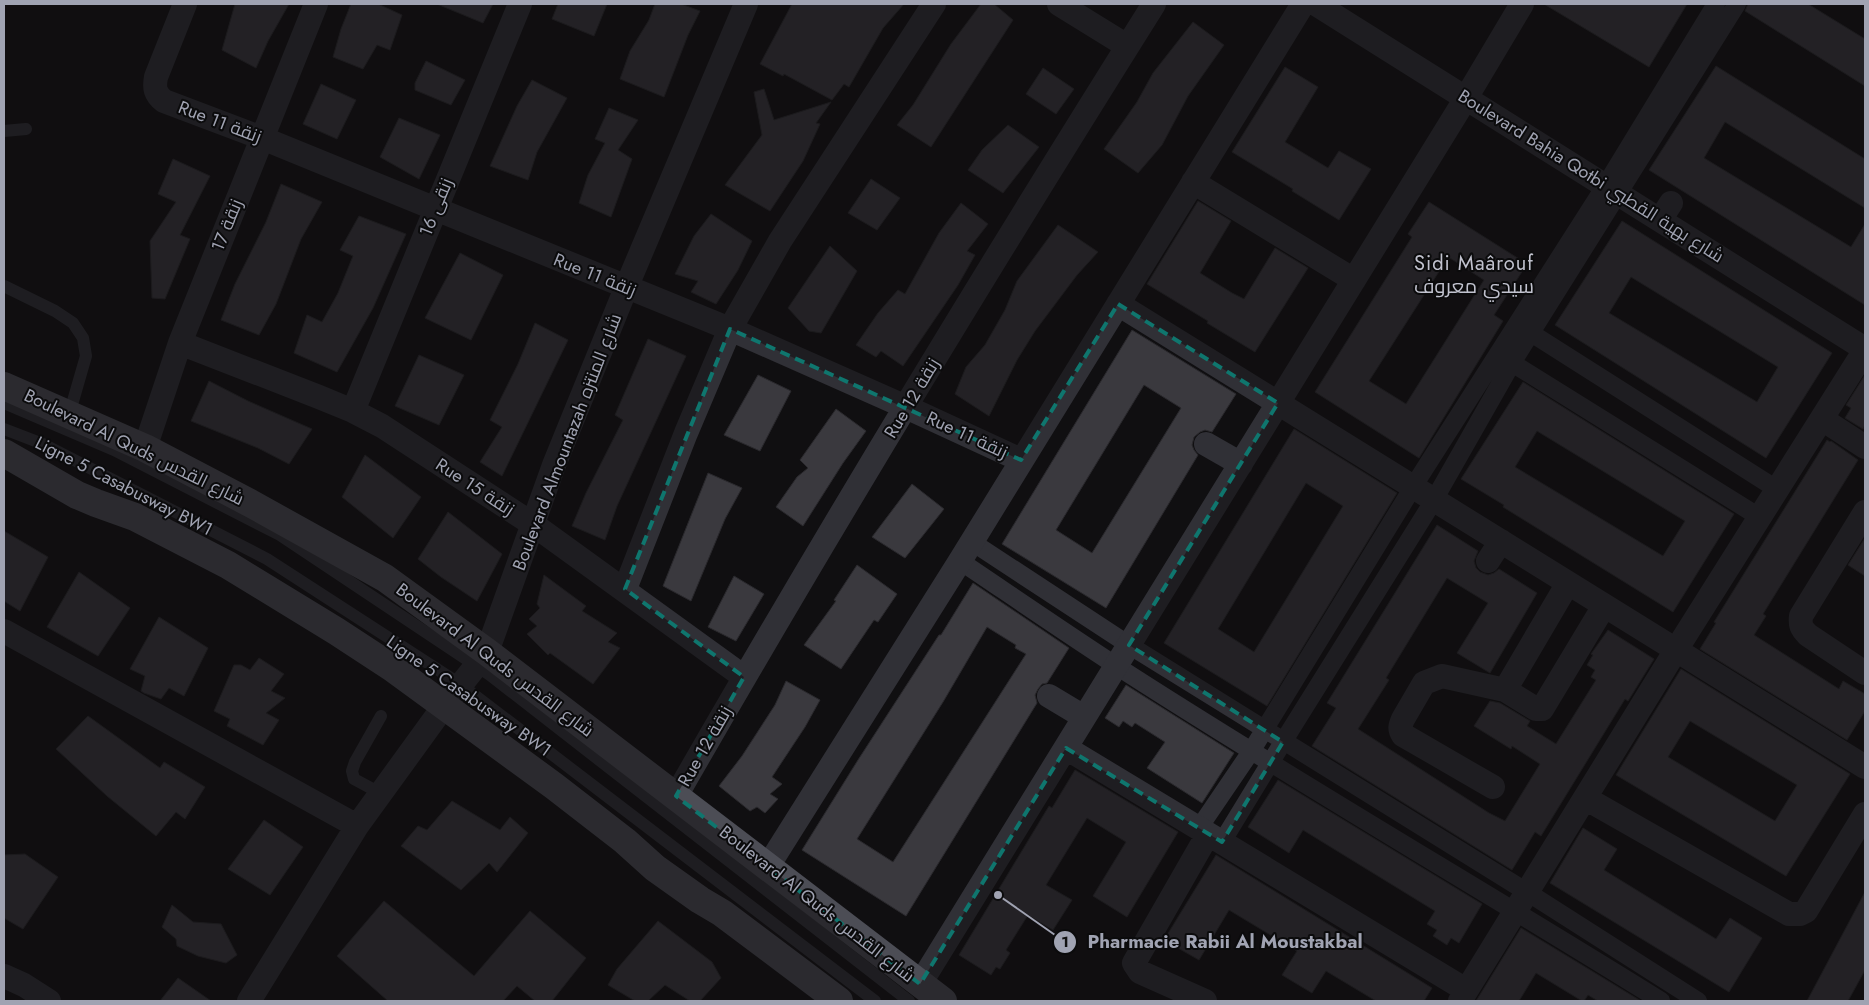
<svg xmlns="http://www.w3.org/2000/svg" width="1869" height="1005" font-family="Jost,Cairo,sans-serif">
<style>
.building{fill:#3a393e;stroke:#2a292d;fill-rule:evenodd}
.lines{fill:none;stroke-linecap:round;stroke-linejoin:round}
.service{stroke:#303036;stroke-width:12}
.pedestrian{stroke:#303036;stroke-width:18}
.minor{stroke:#303036;stroke-width:24}
.primary{stroke:#4c4d55;stroke-width:28}
.marked{fill:none;stroke:#0f766e;stroke-width:4;stroke-dasharray:10 6;stroke-linejoin:round}
.labels{text-anchor:middle;stroke-width:4;stroke-linejoin:round;paint-order:stroke}
.street-label{font-size:18px;fill:#a0a3b2;stroke:#0b0b0c}
.quarter-label{font-size:20px;letter-spacing:1px;fill:#c1c2ce;stroke:#0b0b0c}
.leader{fill:none;stroke:#a0a3b2;stroke-width:2}
.callout-dot{fill:#a0a3b2;stroke:#0b0b0c;stroke-width:2}
.mark-label{font-size:15px;text-anchor:middle;font-weight:bold;fill:#111}
.callout-label{font-size:19px;text-anchor:middle;font-weight:bold;fill:#a0a3b2;stroke:#0b0b0c;stroke-width:4;stroke-linejoin:round;paint-order:stroke}
</style>
<rect width="100%" height="100%" fill="#100f11"/>
<!-- building -->
<path class="building" d="M 235,4 L 289,4 L 268,41 L 256,68 L 222,50 Z
M 351,4 L 378,4 L 402,15 L 390,50 L 377,45 L 363,69 L 333,57 L 341,29 Z
M 437,4 L 493,4 L 483,23 Z
M 558,4 L 607,4 L 594,36 L 552,19 Z
M 655,4 L 681,4 L 700,11 L 688,35 L 664,97 L 620,79 L 630,51 L 649,20 Z
M 792,4 L 904,4 L 883,28 L 849,87 L 844,84 L 832,100 L 784,74 L 783,76 L 760,64 Z
M 981,4 L 994,4 L 1013,20 L 931,147 L 897,125 L 913,105 L 951,44 Z
M 1544,4 L 1687,4 L 1649,67 Z
M 1748,4 L 1808,4 L 1865,39 L 1865,86 L 1745,11 Z
M 1193,22 L 1224,45 L 1188,96 L 1162,145 L 1138,173 L 1104,149 L 1137,102 L 1153,73 Z
M 426,61 L 465,80 L 451,105 L 415,90 L 415,83 Z
M 1716,66 L 1865,159 L 1865,208 L 1725,122 L 1704,158 L 1851,247 L 1865,224 L 1865,305 L 1649,170 Z
M 1285,67 L 1318,87 L 1285,142 L 1328,168 L 1339,151 L 1371,169 L 1339,220 L 1292,191 L 1293,189 L 1232,152 Z
M 1043,68 L 1074,89 L 1056,114 L 1026,94 Z
M 532,80 L 567,98 L 537,152 L 528,180 L 490,166 L 517,106 Z
M 321,84 L 356,100 L 337,139 L 303,124 Z
M 764,89 L 774,120 L 831,102 L 816,123 L 820,124 L 803,161 L 770,211 L 725,185 L 762,135 L 754,92 Z
M 609,108 L 638,120 L 618,150 L 632,159 L 611,217 L 579,203 L 588,175 L 605,143 L 595,139 Z
M 399,118 L 440,135 L 419,179 L 380,157 Z
M 1008,125 L 1039,147 L 1003,193 L 968,170 L 982,150 Z
M 173,159 L 210,176 L 180,235 L 190,239 L 165,299 L 152,298 L 150,241 L 176,202 L 158,194 Z
M 871,179 L 900,198 L 877,230 L 848,213 Z
M 281,184 L 322,202 L 301,239 L 276,304 L 259,335 L 221,320 L 235,284 L 266,222 Z
M 1198,201 L 1231,221 L 1200,273 L 1232,293 L 1244,299 L 1275,248 L 1308,268 L 1255,352 L 1207,323 L 1208,321 L 1147,284 Z
M 1429,202 L 1527,264 L 1494,315 L 1503,321 L 1419,458 L 1315,392 L 1412,237 L 1408,234 ZM 1450,258 L 1484,280 L 1406,404 L 1369,381 L 1447,259 L 1449,261 Z
M 961,203 L 988,224 L 967,251 L 975,255 L 958,285 L 903,366 L 881,351 L 876,357 L 856,345 L 878,313 L 898,290 L 905,294 L 939,233 Z
M 711,214 L 752,241 L 738,270 L 716,304 L 691,292 L 698,281 L 675,274 L 694,236 Z
M 359,216 L 406,234 L 373,308 L 337,372 L 294,353 L 307,315 L 322,322 L 338,293 L 353,256 L 340,250 Z
M 1622,221 L 1832,353 L 1766,458 L 1555,325 ZM 1631,277 L 1778,367 L 1757,402 L 1609,313 Z
M 1058,225 L 1098,252 L 1077,275 L 1035,331 L 1017,360 L 989,416 L 955,394 L 966,367 L 985,345 L 1005,310 L 1017,281 Z
M 830,246 L 857,271 L 821,333 L 809,331 L 788,308 Z
M 460,253 L 503,275 L 471,340 L 425,318 Z
M 535,323 L 568,340 L 502,476 L 480,462 L 502,427 L 490,420 L 518,364 Z
M 1132,330 L 1236,394 L 1212,432 L 1205,430 L 1200,432 L 1194,437 L 1192,445 L 1194,450 L 1198,455 L 1106,608 L 1002,544 ZM 1144,385 L 1181,408 L 1092,553 L 1056,530 Z
M 648,339 L 686,356 L 617,506 L 605,540 L 572,526 L 586,493 L 623,420 L 615,415 Z
M 419,355 L 464,375 L 439,425 L 395,406 Z
M 758,375 L 791,391 L 760,451 L 724,435 Z
M 1865,375 L 1865,425 L 1863,429 L 1845,418 L 1851,408 L 1846,405 Z
M 209,381 L 248,401 L 312,429 L 289,464 L 258,448 L 191,421 Z
M 1523,382 L 1734,514 L 1673,612 L 1503,507 L 1504,505 L 1461,479 ZM 1537,431 L 1685,521 L 1663,556 L 1515,467 Z
M 836,409 L 866,431 L 843,463 L 803,526 L 776,507 L 797,477 L 808,468 L 800,460 Z
M 1294,429 L 1397,493 L 1267,706 L 1164,643 ZM 1306,483 L 1343,506 L 1254,652 L 1218,629 Z
M 1827,440 L 1830,442 L 1831,441 L 1858,460 L 1763,614 L 1766,616 L 1754,635 L 1839,689 L 1843,681 L 1865,694 L 1865,711 L 1847,740 L 1700,649 L 1716,623 L 1714,622 Z
M 365,455 L 421,497 L 393,538 L 342,497 Z
M 708,473 L 742,488 L 725,519 L 691,601 L 663,586 Z
M 912,484 L 944,509 L 905,558 L 872,537 Z
M 448,512 L 502,554 L 477,601 L 441,577 L 418,559 Z
M 1437,525 L 1478,551 L 1474,561 L 1476,568 L 1480,572 L 1488,575 L 1494,573 L 1499,569 L 1537,593 L 1490,673 L 1457,653 L 1488,603 L 1447,578 L 1386,678 L 1389,680 L 1358,729 L 1489,813 L 1505,821 L 1540,764 L 1512,746 L 1511,749 L 1474,726 L 1490,701 L 1500,703 L 1530,721 L 1527,726 L 1556,744 L 1596,680 L 1591,677 L 1595,670 L 1587,665 L 1593,655 L 1591,654 L 1608,630 L 1654,659 L 1628,701 L 1625,699 L 1541,836 L 1535,832 L 1512,870 L 1312,746 L 1336,708 L 1327,703 Z
M 4,531 L 48,557 L 20,611 L 4,601 Z
M 1865,538 L 1865,576 L 1848,565 Z
M 857,565 L 897,594 L 878,622 L 874,620 L 841,669 L 804,645 L 836,601 L 834,600 Z
M 79,572 L 130,608 L 98,656 L 47,627 Z
M 544,575 L 586,606 L 582,611 L 617,633 L 608,642 L 620,648 L 593,684 L 550,653 L 548,655 L 527,634 L 537,626 L 529,619 L 540,608 L 537,604 Z
M 734,576 L 764,594 L 736,641 L 708,627 Z
M 973,583 L 1069,648 L 1047,683 L 1042,684 L 1038,689 L 1035,695 L 1037,703 L 906,916 L 802,850 L 858,760 L 939,635 L 941,635 ZM 987,627 L 1016,645 L 1015,648 L 1026,654 L 893,862 L 857,839 L 943,702 Z
M 159,617 L 208,648 L 184,696 L 169,688 L 161,699 L 144,693 L 141,691 L 145,676 L 130,669 Z
M 259,658 L 284,674 L 271,691 L 285,698 L 266,713 L 279,720 L 263,745 L 227,726 L 230,719 L 214,711 L 234,665 L 241,665 L 250,670 Z
M 1681,669 L 1850,774 L 1786,876 L 1616,775 ZM 1690,721 L 1797,785 L 1775,821 L 1668,757 Z
M 786,681 L 820,700 L 805,727 L 772,777 L 782,784 L 770,794 L 778,799 L 765,813 L 757,807 L 750,811 L 719,786 L 742,756 L 775,705 Z
M 1126,685 L 1234,753 L 1202,803 L 1147,768 L 1165,742 L 1135,723 L 1132,727 L 1123,721 L 1119,727 L 1105,718 Z
M 88,716 L 160,768 L 164,762 L 205,787 L 185,819 L 176,812 L 156,836 L 107,796 L 56,749 Z
M 1075,770 L 1178,832 L 1127,917 L 1093,896 L 1126,842 L 1087,818 L 1046,885 L 1072,900 L 1053,930 L 1028,915 L 1006,950 L 1010,953 L 1000,969 L 996,967 L 991,975 L 959,955 L 1049,806 L 1052,808 Z
M 1278,780 L 1482,904 L 1459,943 L 1451,938 L 1447,945 L 1433,936 L 1437,930 L 1427,924 L 1435,911 L 1303,830 L 1289,853 L 1248,827 Z
M 452,801 L 500,830 L 510,817 L 528,833 L 497,872 L 489,863 L 461,890 L 401,846 L 418,826 L 427,830 Z
M 264,820 L 303,847 L 270,895 L 228,869 Z
M 1583,828 L 1617,849 L 1604,870 L 1716,939 L 1730,918 L 1762,938 L 1729,992 L 1550,883 Z
M 25,854 L 58,877 L 23,929 L 4,918 L 4,855 Z
M 1216,855 L 1432,988 L 1424,1001 L 1376,1001 L 1326,971 L 1312,993 L 1282,975 L 1297,951 L 1229,910 L 1199,960 L 1164,940 Z
M 1865,892 L 1865,970 L 1848,1001 L 1807,1001 Z
M 384,901 L 474,976 L 530,911 L 586,958 L 552,1001 L 535,1001 L 517,986 L 503,1001 L 388,1001 L 337,956 Z
M 172,905 L 193,922 L 221,924 L 237,955 L 226,963 L 198,956 L 177,946 L 176,939 L 162,927 Z
M 658,921 L 712,962 L 721,978 L 700,1001 L 690,1001 L 665,985 L 648,1001 L 635,1001 L 608,985 L 617,969 Z
M 1521,928 L 1587,968 L 1641,1001 L 1598,1001 L 1588,995 L 1584,1001 L 1582,1001 L 1536,973 L 1519,1001 L 1476,1001 Z
M 178,978 L 211,1001 L 160,1001 Z"/>
<g class="lines">
<!-- service -->
<path class="service" d="M 4,131 L 26,129
M 4,286 L 55,311 L 73,323 L 83,338 L 86,356 L 69,415
M 4,403 L 114,450 L 280,535 L 490,675 L 909,1001
M 4,429 L 43,444 L 267,559 L 460,684 L 875,1001
M 380,793 L 354,779 L 352,771 L 355,762 L 381,716"/>
<!-- pedestrian -->
<path class="pedestrian" d="M 1531,333 L 1778,490
M 1512,363 L 1761,518
M 972,542 L 1129,645 L 1527,892 L 1698,1001
M 960,561 C 1012,596 1063,631 1115,665 C 1294,781 1480,888 1661,1001
M 1199,828 L 1252,750 L 1413,487 L 1605,186 L 1716,4
M 1222,842 L 1283,742 L 1434,500 L 1512,363 L 1737,4"/>
<!-- minor -->
<path class="minor" d="M 185,4 L 156,77 C 154,88 155,94 164,101 L 262,138 L 730,329 L 906,407 L 1021,460
M 1059,4 L 1127,46
M 1316,4 L 1865,349
M 1193,182 L 1354,280
M 1660,220 L 1671,203
M 1118,304 L 1865,767
M 180,343 L 319,397 L 353,411 L 382,426 L 534,525 L 744,677
M 353,411 L 520,4
M 1822,419 L 1865,447
M 1206,444 L 1241,464
M 145,448 L 180,343 L 316,4
M 1865,512 L 1801,616 C 1800,625 1801,628 1808,635 L 1865,673
M 1488,561 L 1501,541
M 625,589 L 686,433 L 730,329 L 780,241 L 934,4
M 4,631 L 357,826
M 1505,690 L 1568,583
M 1049,696 L 1084,717
M 1066,748 L 1466,990
M 1493,787 L 1403,735 C 1399,729 1400,726 1403,719 L 1424,683 L 1442,676 L 1505,690 L 1536,709 L 1542,709 L 1604,606
M 676,796 C 829,529 990,265 1154,4
M 1585,798 L 1789,914 L 1800,914 L 1806,911 L 1865,814
M 768,866 L 960,561 L 1303,4
M 4,976 L 24,985 L 49,1001
M 920,984 L 1466,98 L 1522,4
M 249,1001 L 357,826 L 444,706 L 487,652 L 554,465 L 626,288 L 746,4
M 1205,1001 L 1140,972 L 1134,963 L 1208,834
M 1460,1001 L 1676,650 L 1865,350"/>
<!-- primary -->
<path class="primary" d="M 4,386 L 145,448 L 250,503 L 385,578 L 487,652 L 943,1001
M 4,453 L 77,495 L 96,503 L 135,517 L 228,565 L 336,631 L 391,667 L 554,786 L 625,841 L 655,868 L 700,900 L 722,913 L 839,1001"/>
</g>
<!-- marked area -->
<path d="M0 0H1869V1005H0ZM 1118,304 L 1278,403 L 1129,645 L 1283,742 L 1222,842 L 1066,748 L 920,984 L 676,796 L 744,677 L 625,589 L 730,329 L 1021,460 Z" fill="#100f11" fill-opacity=".55" fill-rule="evenodd"/>
<path class="marked" d="M 1118,304 L 1278,403 L 1129,645 L 1283,742 L 1222,842 L 1066,748 L 920,984 L 676,796 L 744,677 L 625,589 L 730,329 L 1021,460 Z"/>
<g class="labels">
<!-- street labels -->
<g class="street-label">
<text transform="translate(220 122) rotate(21)" y="6">Rue 11 زنقة</text>
<text transform="translate(1591 176) rotate(32)" y="6">Boulevard Bahia Qotbi شارع بهية القطبي</text>
<text transform="translate(436 207) rotate(-68)" y="6">زنقى 16</text>
<text transform="translate(227 225) rotate(-68)" y="6">زنقة 17</text>
<text transform="translate(595 275) rotate(22)" y="6">Rue 11 زنقة</text>
<text transform="translate(912 398) rotate(-59)" y="6">Rue 12 زنقة</text>
<text transform="translate(967 435) rotate(25)" y="6">Rue 11 زنقة</text>
<text transform="translate(567 442) rotate(-69)" y="6">Boulevard Almountazah شارع المنتزه</text>
<text transform="translate(134 447) rotate(26)" y="6">Boulevard Al Quds شارع القدس</text>
<text transform="translate(124 486) rotate(27)" y="6">Ligne 5 Casabusway BW1</text>
<text transform="translate(475 487) rotate(33)" y="6">Rue 15 زنقة</text>
<text transform="translate(495 660) rotate(37)" y="6">Boulevard Al Quds شارع القدس</text>
<text transform="translate(469 696) rotate(35)" y="6">Ligne 5 Casabusway BW1</text>
<text transform="translate(705 746) rotate(-60)" y="6">Rue 12 زنقة</text>
<text transform="translate(817 904) rotate(38)" y="6">Boulevard Al Quds شارع القدس</text>
</g>
<!-- quarter labels -->
<g class="quarter-label">
<text x="1474" y="270">Sidi Maârouf<tspan x="1474" dy="23">سيدي معروف</tspan></text>
</g>
</g>
<!-- callouts -->
<path class="leader" d="M998 895L1065 942"/>
<g class="callout-dot">
<circle cx="998" cy="895" r="5"/>
<circle cx="1065" cy="942" r="12"/>
</g>
<g class="mark-label">
<text x="1065" y="947">1</text>
</g>
<g class="callout-label">
<text x="1225" y="948">Pharmacie Rabii Al Moustakbal</text>
</g>
<!-- border -->
<rect width="1869" height="1005" fill="none" stroke="#a0a3b2" stroke-width="10"/>
</svg>
